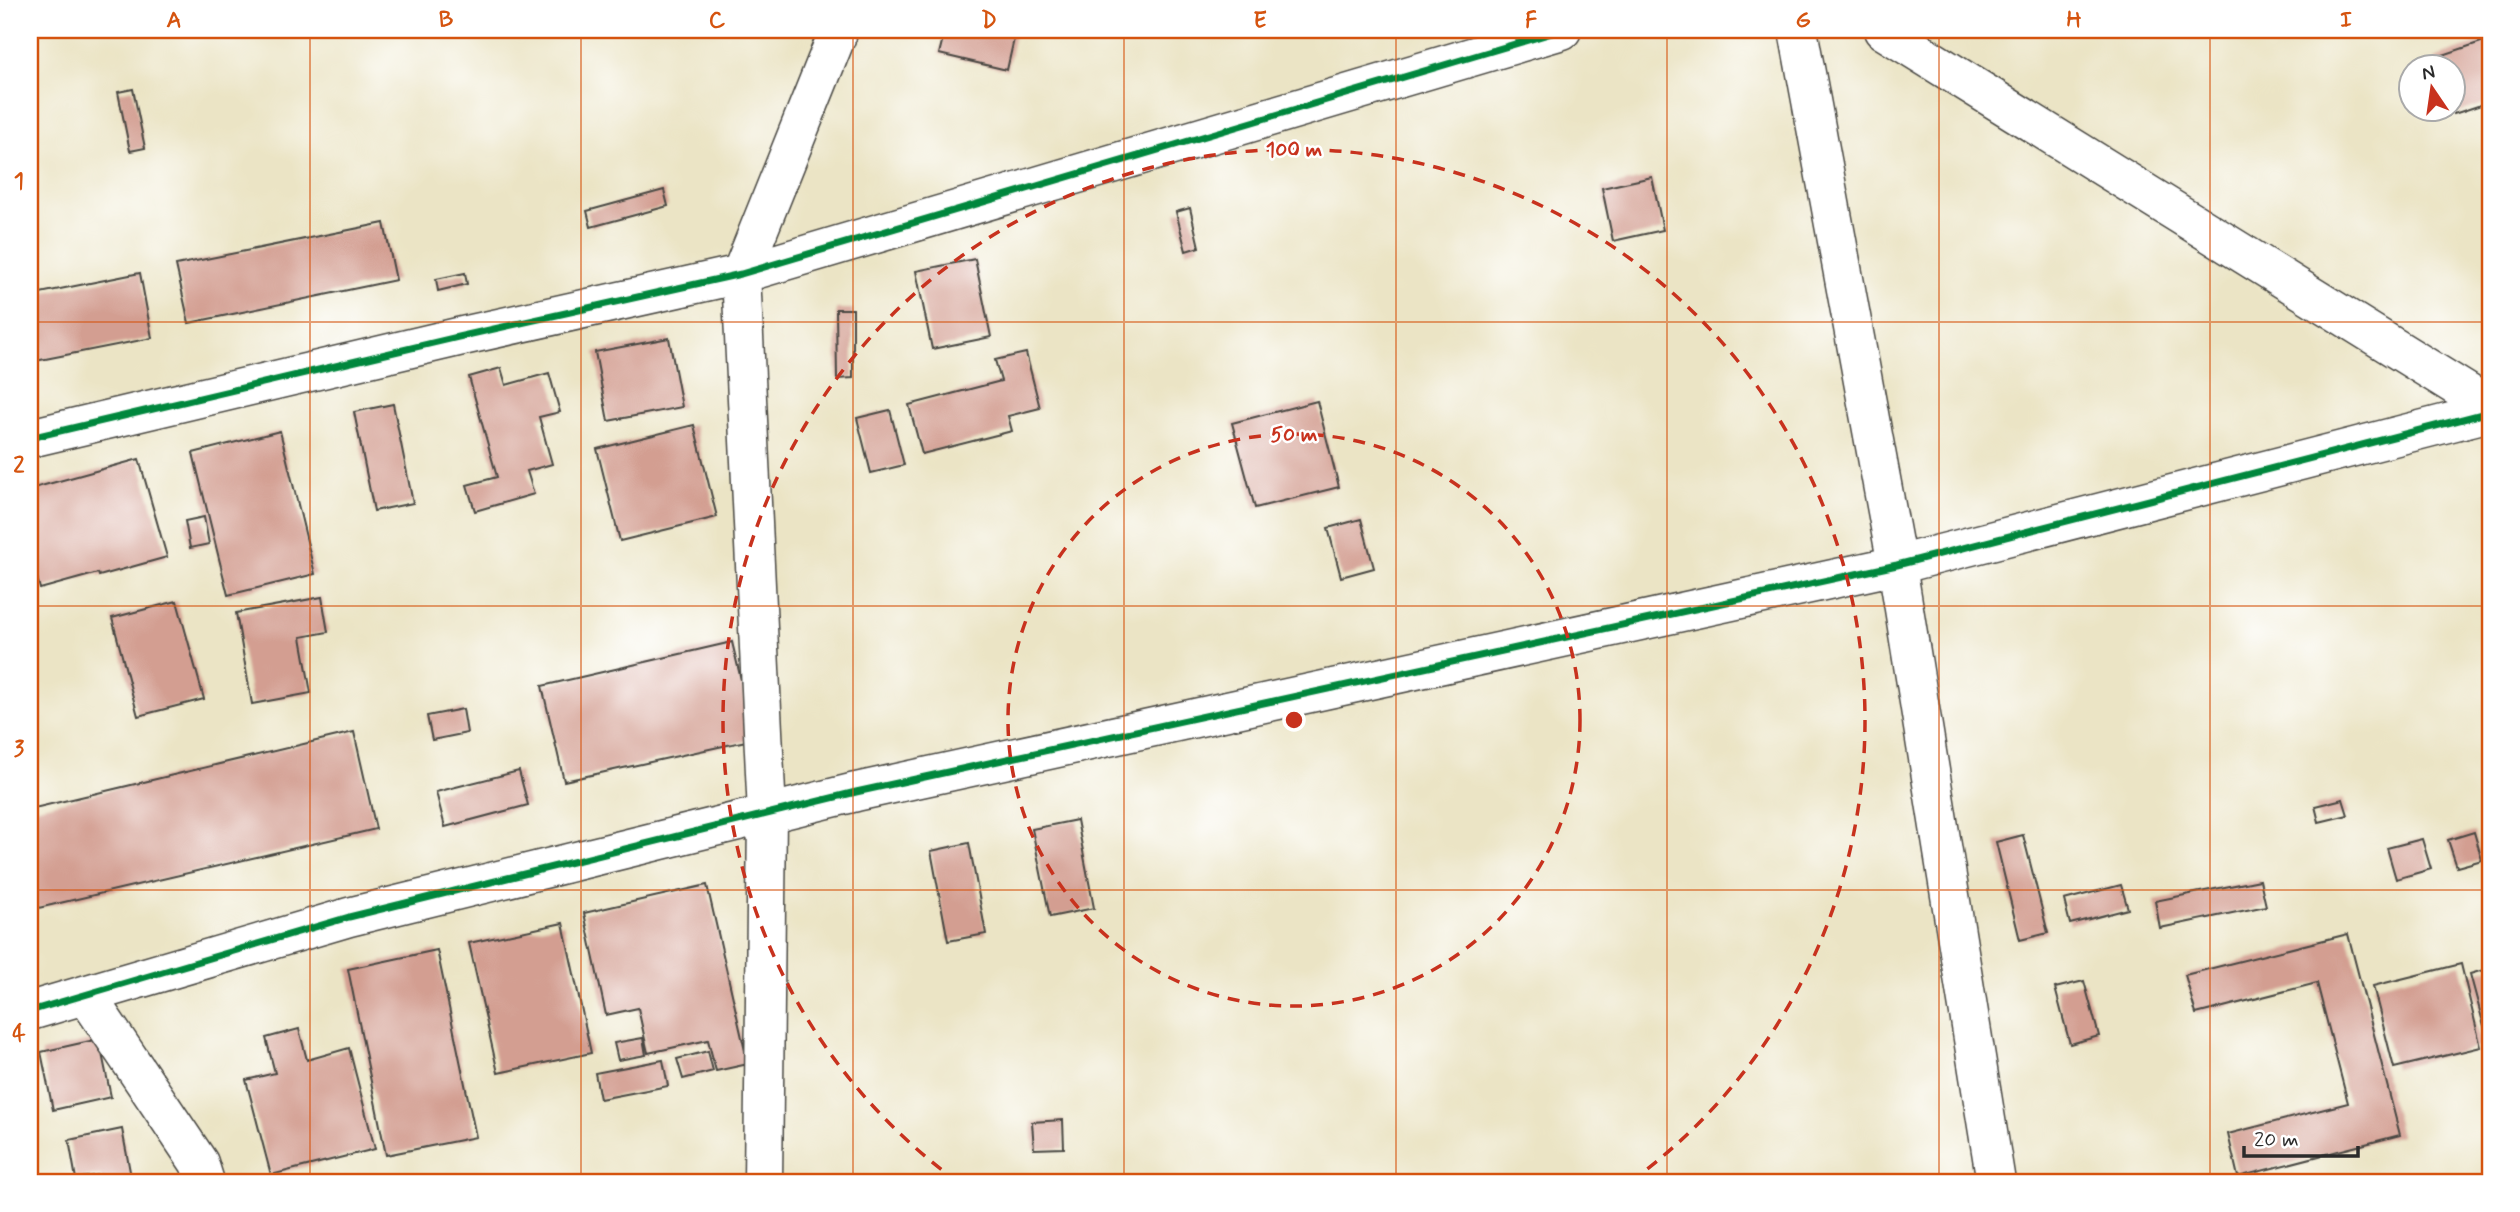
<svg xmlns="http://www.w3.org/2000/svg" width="2520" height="1212" font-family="Mynerve,sans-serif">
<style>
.building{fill:#d39e91}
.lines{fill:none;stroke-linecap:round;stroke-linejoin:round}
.minor-casing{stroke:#484742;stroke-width:41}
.minor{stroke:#fff;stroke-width:38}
.cycleway-casing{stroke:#fff;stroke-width:11}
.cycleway{stroke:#00873e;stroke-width:7}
.grid{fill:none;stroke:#d5540f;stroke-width:2;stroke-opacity:0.55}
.ring{fill:none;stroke:#c8321e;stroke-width:3.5;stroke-dasharray:12 9}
.centre{fill:#c8321e;stroke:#fff;stroke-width:3.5}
.ring-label{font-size:21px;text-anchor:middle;font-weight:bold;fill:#c8321e;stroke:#fff;stroke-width:5;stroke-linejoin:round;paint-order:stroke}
.neatline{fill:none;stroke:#d5540f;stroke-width:2.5}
.grid-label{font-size:23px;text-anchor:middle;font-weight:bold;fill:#d5540f}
</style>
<rect width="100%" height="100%" fill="#fff"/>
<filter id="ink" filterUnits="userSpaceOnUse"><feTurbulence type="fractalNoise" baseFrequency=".0143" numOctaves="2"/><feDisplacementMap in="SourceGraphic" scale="14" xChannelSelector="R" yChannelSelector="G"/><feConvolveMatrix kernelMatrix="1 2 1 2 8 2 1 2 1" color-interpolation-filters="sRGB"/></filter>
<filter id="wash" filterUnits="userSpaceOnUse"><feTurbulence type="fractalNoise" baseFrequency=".00686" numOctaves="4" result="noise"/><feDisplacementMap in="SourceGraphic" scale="28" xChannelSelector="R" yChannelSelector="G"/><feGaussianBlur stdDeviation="1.57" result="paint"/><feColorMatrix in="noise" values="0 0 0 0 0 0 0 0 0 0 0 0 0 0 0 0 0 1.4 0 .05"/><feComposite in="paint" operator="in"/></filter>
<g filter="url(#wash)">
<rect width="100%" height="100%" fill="#ebe4c5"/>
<g id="blocks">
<!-- building -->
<path class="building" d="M 945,30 L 1016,30 L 1007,70 L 939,54 Z
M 2490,39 L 2490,102 L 2454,114 L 2452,108 L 2454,108 L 2454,66 L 2437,66 L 2434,58 Z
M 133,89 L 145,148 L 130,151 L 118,92 Z
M 1652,177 L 1663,230 L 1613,241 L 1602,188 Z
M 664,190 L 668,206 L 591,227 L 587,211 Z
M 1190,208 L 1199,247 L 1186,251 L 1176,212 Z
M 384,223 L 396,280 L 189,323 L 176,265 Z
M 975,259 L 991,337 L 932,349 L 916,271 Z
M 140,273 L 152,338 L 30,362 L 30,295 Z
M 465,273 L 467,284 L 438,291 L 436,279 Z
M 836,309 L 853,309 L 853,378 L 837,379 Z
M 669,338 L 682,407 L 608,421 L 595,352 Z
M 1026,353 L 1040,408 L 1008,416 L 1012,431 L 922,454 L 909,405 L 1001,381 L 995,360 Z
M 501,368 L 506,385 L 549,373 L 560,412 L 539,417 L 552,464 L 527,471 L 534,494 L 475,511 L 467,485 L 497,477 L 469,377 Z
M 1317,401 L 1339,487 L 1255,508 L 1232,423 Z
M 393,404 L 413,503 L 374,511 L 354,412 Z
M 890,410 L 904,465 L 871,473 L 857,418 Z
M 694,425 L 717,517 L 620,541 L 597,449 Z
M 280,431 L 315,574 L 228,595 L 193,453 Z
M 139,459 L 167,557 L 99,576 L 98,573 L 40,589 L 30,551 L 30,489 Z
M 204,517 L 209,544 L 190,548 L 185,521 Z
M 1361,519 L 1374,568 L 1341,577 L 1328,528 Z
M 322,597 L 328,632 L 301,637 L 311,693 L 252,704 L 236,613 Z
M 177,601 L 204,699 L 138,716 L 112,618 Z
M 732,642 L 755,739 L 564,781 L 542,686 Z
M 463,709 L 467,733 L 432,740 L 427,716 Z
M 354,732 L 376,829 L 30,910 L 30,809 Z
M 519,771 L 528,805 L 445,827 L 436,792 Z
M 2343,799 L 2348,815 L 2319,822 L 2315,806 Z
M 1077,820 L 1094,908 L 1050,917 L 1032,829 Z
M 2474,832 L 2482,860 L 2457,867 L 2448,840 Z
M 2023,835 L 2048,933 L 2020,940 L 1996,842 Z
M 2422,839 L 2431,869 L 2396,879 L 2387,848 Z
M 969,843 L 986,934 L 948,941 L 931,851 Z
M 2260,880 L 2266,906 L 2160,928 L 2155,901 Z
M 707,885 L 748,1064 L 716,1071 L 708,1040 L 648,1053 L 638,1008 L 606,1015 L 584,913 Z
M 2121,885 L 2128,909 L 2070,924 L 2064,900 Z
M 563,923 L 591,1053 L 498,1073 L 469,943 Z
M 2348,934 L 2400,1135 L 2238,1177 L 2228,1134 L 2348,1103 L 2317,983 L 2196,1014 L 2185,975 Z
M 437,950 L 476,1137 L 386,1155 L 348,969 Z
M 2461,964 L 2481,1047 L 2394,1068 L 2373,986 Z
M 2490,968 L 2490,1036 L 2487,1037 L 2470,974 Z
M 2084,981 L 2099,1036 L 2070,1044 L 2055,988 Z
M 299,1029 L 307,1060 L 349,1048 L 375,1149 L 271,1175 L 246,1080 L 275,1073 L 266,1038 Z
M 643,1038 L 646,1055 L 618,1060 L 614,1043 Z
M 99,1039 L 111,1097 L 53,1110 L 41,1052 Z
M 708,1051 L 713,1071 L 683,1079 L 677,1059 Z
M 663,1060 L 668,1086 L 600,1099 L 595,1073 Z
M 1063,1120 L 1064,1148 L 1034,1149 L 1032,1122 Z
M 122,1129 L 132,1182 L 102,1182 L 100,1175 L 76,1179 L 69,1140 Z
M 30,1160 L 31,1160 L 36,1182 L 30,1182 Z"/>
</g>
</g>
<g filter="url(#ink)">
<use href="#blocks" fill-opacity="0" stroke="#484742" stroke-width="2"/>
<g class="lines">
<!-- minor casing -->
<g class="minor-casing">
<path id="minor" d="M 1798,30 L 1897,565 L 1996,1182
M 1883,30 L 2490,407
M 30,438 L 458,337 L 741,274 L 1562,30
M 86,995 L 199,1163 L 205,1182
M 30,1011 L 349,917 L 856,792 L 1897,565 L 2490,412
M 763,1182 L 767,814 L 741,274 L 839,30"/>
</g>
<!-- minor -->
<use href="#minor" class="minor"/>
<!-- cycleway casing -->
<g class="cycleway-casing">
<path id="cycleway" d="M 30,438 L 458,337 L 741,274 L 1562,30
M 30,1011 L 349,917 L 856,792 L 1897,565 L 2490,412"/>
</g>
<!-- cycleway -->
<use href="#cycleway" class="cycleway"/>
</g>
</g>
<!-- grid -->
<path class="grid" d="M 310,30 L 310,1182M 581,30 L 581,1182M 853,30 L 853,1182M 1124,30 L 1124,1182M 1396,30 L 1396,1182M 1667,30 L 1667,1182M 1939,30 L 1939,1182M 2210,30 L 2210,1182M 30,322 L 2490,322M 30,606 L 2490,606M 30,890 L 2490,890"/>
<!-- distance rings -->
<g class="ring">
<circle cx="1294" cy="720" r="286"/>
<path d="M958 1182A571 571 0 1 1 1630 1182"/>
</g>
<circle cx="1294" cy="720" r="10" class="centre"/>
<g class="ring-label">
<text x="1294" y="156">100 m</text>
<text x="1294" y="441">50 m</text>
</g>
<!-- margin -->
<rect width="2520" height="1212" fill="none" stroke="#fff" stroke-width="77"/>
<!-- north arrow -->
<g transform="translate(2432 88) rotate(347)"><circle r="33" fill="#ffffff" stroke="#aaaaaa" stroke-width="2"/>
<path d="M0-5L12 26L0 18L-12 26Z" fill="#c8321e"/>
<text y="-10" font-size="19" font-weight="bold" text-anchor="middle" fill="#2b2b2b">N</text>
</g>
<!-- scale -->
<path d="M2244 1146v10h114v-10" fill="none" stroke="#2b2b2b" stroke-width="3.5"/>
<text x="2254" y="1146" font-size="21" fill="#2b2b2b" stroke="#ffffff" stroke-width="5" paint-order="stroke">20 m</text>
<rect x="38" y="38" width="2444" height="1136" class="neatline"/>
<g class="grid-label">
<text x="174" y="27">A</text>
<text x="446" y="27">B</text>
<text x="717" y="27">C</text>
<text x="989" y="27">D</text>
<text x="1260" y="27">E</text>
<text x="1531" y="27">F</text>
<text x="1803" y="27">G</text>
<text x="2074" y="27">H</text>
<text x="2346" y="27">I</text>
<text x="19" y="188">1</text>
<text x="19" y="472">2</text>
<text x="19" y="756">3</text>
<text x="19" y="1040">4</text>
</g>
</svg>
